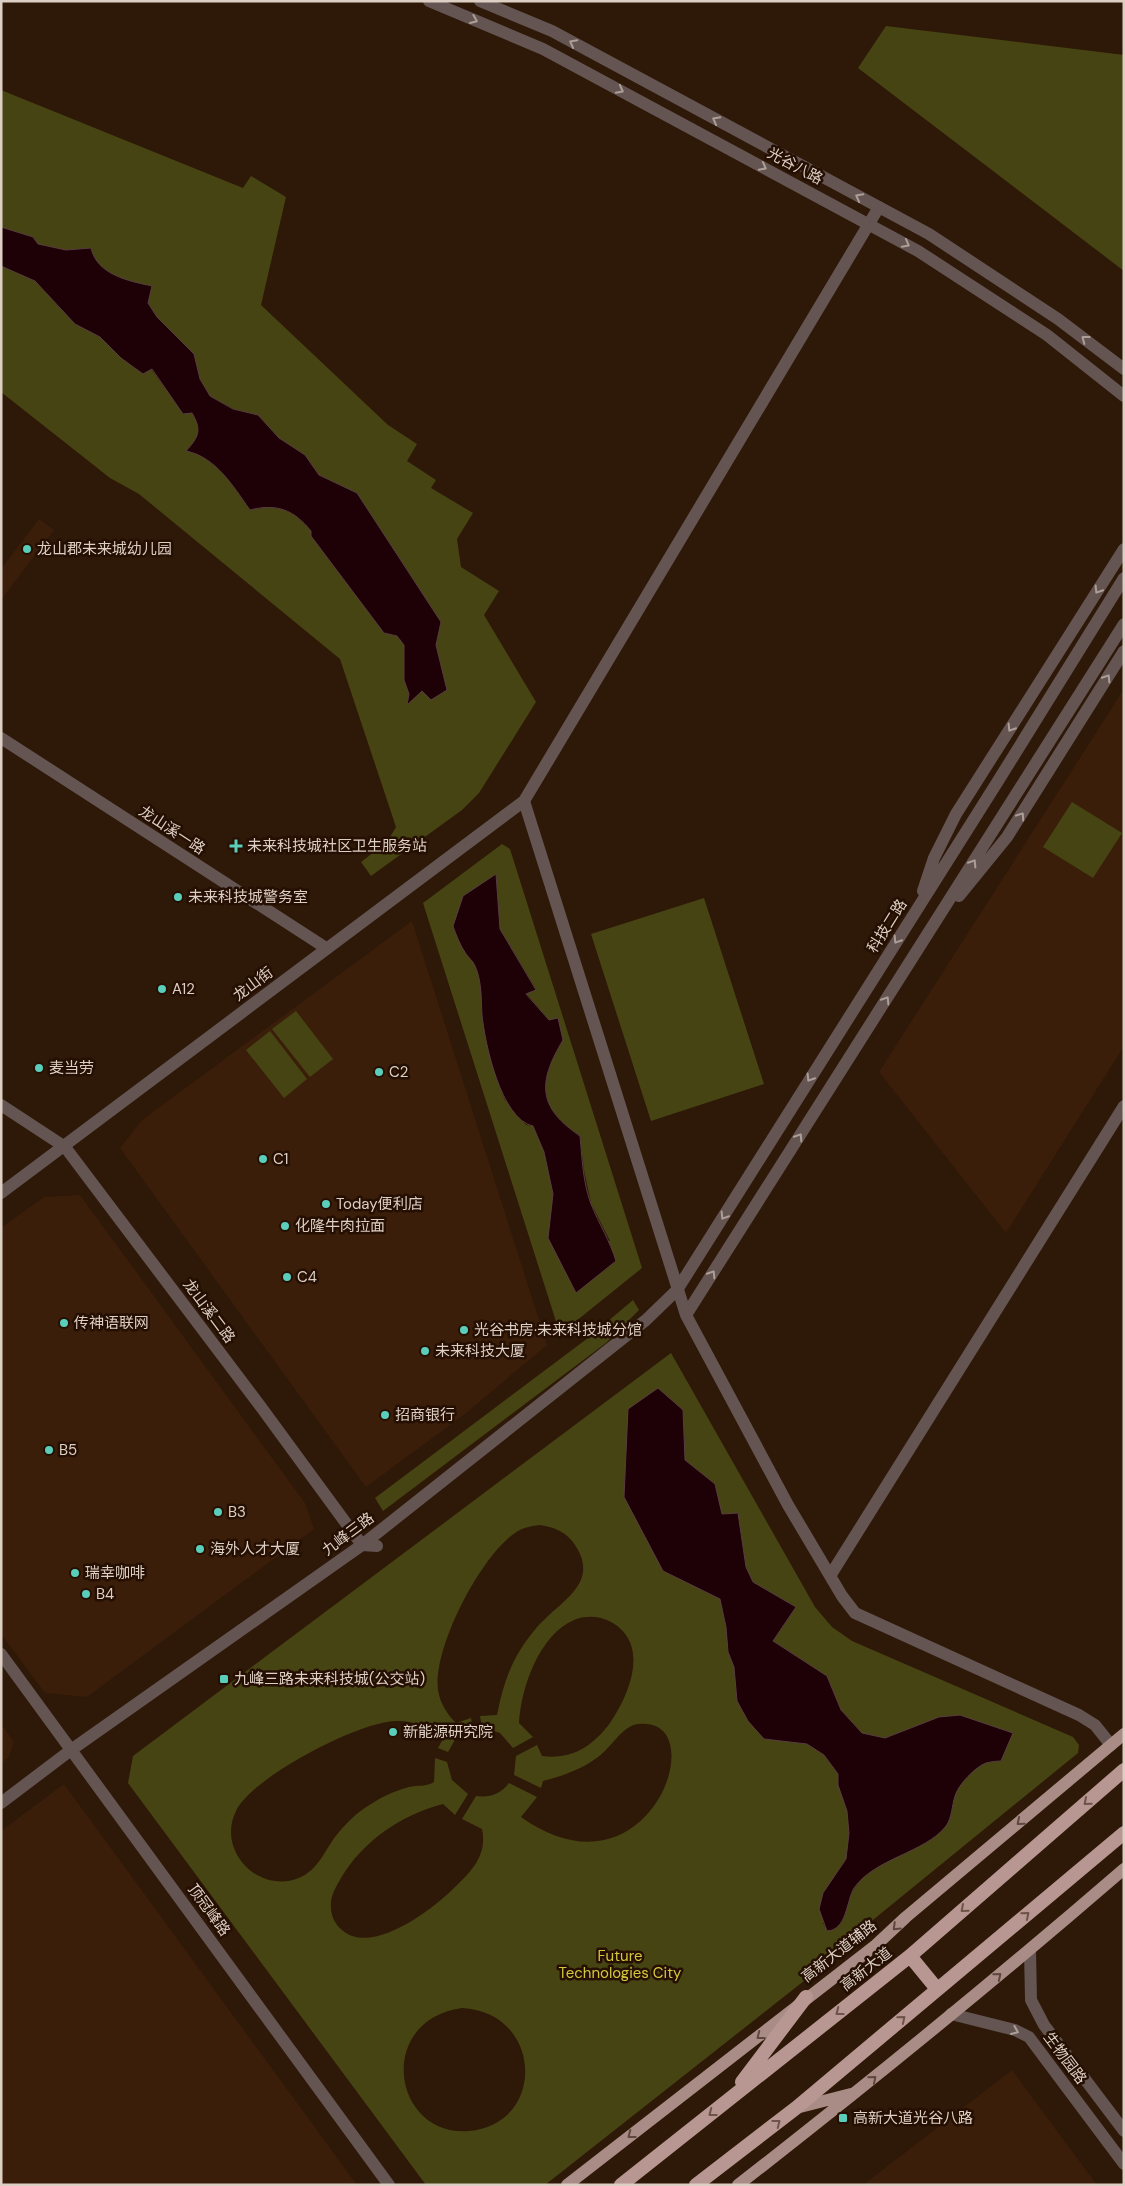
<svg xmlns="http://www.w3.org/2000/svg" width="1125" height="2186" font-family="'DM Sans','Noto Sans SC',sans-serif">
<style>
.built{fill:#3a1e0a}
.green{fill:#474413;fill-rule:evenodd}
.water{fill:#1e0007;stroke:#583e40}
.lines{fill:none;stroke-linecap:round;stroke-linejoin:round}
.minor{stroke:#645553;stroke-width:12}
.tertiary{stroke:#645553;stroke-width:12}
.primary{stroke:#aa8c87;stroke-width:12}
.trunk{stroke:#b89792;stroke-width:14}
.oneway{stroke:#ad9e97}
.oneway2{stroke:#6e534a}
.oneway3{stroke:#60473e}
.poi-dot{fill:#5bcebb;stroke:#240f02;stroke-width:2}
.labels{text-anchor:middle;stroke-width:5;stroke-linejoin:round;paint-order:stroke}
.street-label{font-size:15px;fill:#decfc5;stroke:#240f02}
.poi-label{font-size:15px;fill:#decfc5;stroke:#240f02;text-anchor:start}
.park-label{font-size:15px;fill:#d3c83c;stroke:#240f02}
</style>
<rect width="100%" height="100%" fill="#2e1808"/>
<!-- built -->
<path class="built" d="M 39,519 L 54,530 L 1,600 L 1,569 Z
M 1124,689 L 1124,1046 L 1006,1233 L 879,1072 Z
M 412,921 L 547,1345 L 465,1414 L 366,1487 L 120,1148 L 142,1120 Z
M 80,1195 L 305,1503 L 314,1529 L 87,1697 L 45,1693 L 1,1634 L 1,1228 L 44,1197 Z
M 1,1724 L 14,1742 L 8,1758 L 1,1763 Z
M 64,1784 L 357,2185 L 1,2185 L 1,1831 Z
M 1012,2070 L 1097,2185 L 863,2185 Z"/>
<!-- green -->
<path class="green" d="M 886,26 L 1124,55 L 1124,271 L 858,68 Z
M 1,90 L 243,188 L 251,176 L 286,197 L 261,305 L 388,425 L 417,444 L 407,461 L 436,480 L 431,488 L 473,513 L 457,539 L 461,567 L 499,591 L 484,615 L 536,702 L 479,793 L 462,810 L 371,876 L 361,862 L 387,842 L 396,827 L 340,659 L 139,494 L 110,478 L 1,392 L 1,266 L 35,281 L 75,324 L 100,337 L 134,368 L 151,369 L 183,413 L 192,413 C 202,430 199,436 187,450 C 216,458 233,486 250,510 C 277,503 294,510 311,531 L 311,536 L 384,633 L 397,636 L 404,645 L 404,680 L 409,694 L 408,704 L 422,690 L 447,690 L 436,645 L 441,622 L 357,493 L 319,475 L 305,455 L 279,438 L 258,415 L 234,409 L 210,396 L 200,379 L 194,354 L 157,317 L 148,303 L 152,286 C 129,281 97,275 91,248 L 66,250 L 38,244 L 33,237 L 1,227 Z
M 1072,802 L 1122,833 L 1093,878 L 1043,847 Z
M 502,844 L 510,849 L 642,1268 L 560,1334 L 423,903 ZM 496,875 L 500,929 L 536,989 L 526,993 L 549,1020 L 558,1019 L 563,1040 C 538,1082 537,1107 580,1136 L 584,1170 L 591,1203 L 610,1241 L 549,1238 L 553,1194 L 544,1152 L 533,1126 L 526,1125 L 505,1100 L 498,1083 L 482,1016 L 481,989 L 463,897 Z
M 704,898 L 764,1084 L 651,1121 L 591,934 Z
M 296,1011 L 333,1059 L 310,1077 L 272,1029 Z
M 270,1031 L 307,1079 L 284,1098 L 246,1050 Z
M 633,1300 L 639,1310 L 606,1343 L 383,1511 L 375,1498 L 588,1338 Z
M 671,1353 L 815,1607 L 832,1627 L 852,1641 L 1073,1737 L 1079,1745 L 1078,1753 L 814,1968 L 809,1977 L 545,2185 L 426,2185 L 128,1783 L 133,1756 ZM 683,1410 L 685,1460 L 715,1484 L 722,1515 L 738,1513 L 746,1567 L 753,1582 L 796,1607 L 773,1641 L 827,1676 L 841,1710 L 862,1733 L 885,1738 L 939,1717 L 1013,1733 L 1001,1760 C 996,1761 990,1762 986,1763 C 975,1767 958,1785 955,1796 C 952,1805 952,1818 946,1826 C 925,1853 874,1858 854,1889 C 846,1901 847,1931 827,1930 L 823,1923 L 823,1893 L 846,1859 L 849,1833 L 847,1811 L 838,1785 L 838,1774 L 824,1755 L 807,1744 L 765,1739 L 748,1721 L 737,1701 L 734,1667 L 720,1599 L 696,1586 L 624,1497 L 626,1454 ZM 540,1525 C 554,1527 567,1532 575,1545 C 599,1581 565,1599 544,1620 C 536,1627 530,1636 524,1644 C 509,1666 502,1689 497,1715 L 480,1716 L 482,1727 L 500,1733 L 513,1748 L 533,1737 L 519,1723 C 521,1688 539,1635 574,1620 C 586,1615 600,1616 611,1622 C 651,1644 629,1695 610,1723 C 593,1746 572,1760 542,1756 L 537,1745 L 516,1756 L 514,1775 L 541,1788 L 543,1781 C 563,1776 582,1769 598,1757 C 611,1748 622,1726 638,1724 C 716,1714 650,1909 521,1817 L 537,1797 L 509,1783 C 501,1794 489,1798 476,1796 L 462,1819 L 482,1829 C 488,1856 470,1873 452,1890 C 430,1911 371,1956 342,1930 C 335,1924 331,1916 331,1907 C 330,1896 336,1887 341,1878 C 363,1841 401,1815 443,1804 L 455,1815 L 468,1794 L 452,1780 L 447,1762 L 435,1758 L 434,1782 C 427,1787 417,1785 409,1787 C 395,1791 383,1796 371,1804 C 357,1812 345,1824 335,1837 C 324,1852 318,1869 301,1877 C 260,1896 216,1851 236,1811 C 252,1777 361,1720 398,1721 C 415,1721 430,1728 443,1739 L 438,1748 L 448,1752 L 456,1738 L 473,1729 L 471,1718 L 456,1723 C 447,1714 440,1703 438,1690 C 433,1648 480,1557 515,1533 C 522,1528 530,1526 540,1525 ZM 462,2008 C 543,2012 547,2124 469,2131 C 392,2137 375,2020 462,2008 Z"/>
<!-- water -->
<path class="water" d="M 1,227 L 33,237 L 38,244 L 66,250 L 91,248 C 97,275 129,281 152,286 L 148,303 L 157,317 L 194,354 L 200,379 L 210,396 L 233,409 L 258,415 L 279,438 L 305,455 L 319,475 L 357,493 L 441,622 L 436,645 L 447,690 L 431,700 L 422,691 L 407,705 L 409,694 L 404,680 L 404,645 L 397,636 L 384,633 L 311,536 L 311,531 C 294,510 277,503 250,510 C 233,486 216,457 186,451 C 199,437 202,430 192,413 L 183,414 L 152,369 L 143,374 L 121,358 L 100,337 L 75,324 L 35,281 L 1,266 Z
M 496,874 L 500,929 L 536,990 L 526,994 L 549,1020 L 558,1018 L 563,1040 C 538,1082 537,1107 580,1136 C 582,1158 583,1183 591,1204 C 599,1224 610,1241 616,1261 L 576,1293 L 548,1238 L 553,1194 L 544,1152 L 533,1126 C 501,1119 485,1044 482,1015 C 481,999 482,981 475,966 C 473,961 469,958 466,954 C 460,945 456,935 453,926 L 463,896 Z
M 658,1388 L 683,1410 L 685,1460 L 715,1484 L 722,1514 L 738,1513 L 746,1567 L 753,1582 L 796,1607 L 773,1641 L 827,1676 L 841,1710 L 862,1733 L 885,1738 L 939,1717 L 960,1715 L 1013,1733 L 1001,1761 C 996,1761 990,1762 986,1763 C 975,1767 958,1785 955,1796 C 952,1805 952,1818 946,1826 C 925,1853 875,1858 854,1888 C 846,1902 847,1930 827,1931 L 819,1909 L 823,1893 L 846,1859 L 849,1833 L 847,1811 L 838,1785 L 838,1774 L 824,1755 L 807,1744 L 764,1739 L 748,1721 L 737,1701 L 734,1667 L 728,1652 L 726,1627 L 720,1599 L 663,1571 L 624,1497 L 628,1409 Z"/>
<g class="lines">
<!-- minor -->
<path class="minor" d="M 1,738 L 326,948
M 1,1105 L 65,1147 L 261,1407 L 362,1545 L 377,1546"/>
<!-- tertiary -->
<path class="tertiary" d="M 429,1 L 543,49 L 918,251 L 1047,335 L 1124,396
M 480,1 L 552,31 L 929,234 L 1058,319 L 1124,369
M 524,801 L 686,1315 L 788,1505 L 842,1596 L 855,1613 L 1079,1715 L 1095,1725 L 1111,1745
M 923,891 L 934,858 L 956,814 L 1124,549
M 959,896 L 1007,837 L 1124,651
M 1,1193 L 524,801 L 879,207
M 686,1315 L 1124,624
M 830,1576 L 1124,1106
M 1,1654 L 389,2185
M 1,1803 L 71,1750 L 362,1545 L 646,1320 L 677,1290 L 998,781 L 1124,578
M 1030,1950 L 1031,2000 L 1044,2025 L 1124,2131
M 951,2014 L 1015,2030 L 1029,2037 L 1124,2164"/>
<!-- primary -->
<path class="primary" d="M 796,2108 L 851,2094
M 567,2185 L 876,1945 L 906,1917 L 1124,1734
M 738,2185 C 869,2083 998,1978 1124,1869"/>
<!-- trunk -->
<path class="trunk" d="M 910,1956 L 937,1989
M 742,2082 L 806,1997
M 621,2185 L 910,1956 L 1124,1770
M 696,2185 L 796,2108 L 1124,1833"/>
</g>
<!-- one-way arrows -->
<defs><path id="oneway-chevron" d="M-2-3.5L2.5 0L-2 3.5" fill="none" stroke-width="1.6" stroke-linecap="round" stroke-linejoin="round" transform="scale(1.25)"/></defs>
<g class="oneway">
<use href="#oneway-chevron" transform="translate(474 20) rotate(23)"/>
<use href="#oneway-chevron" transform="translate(573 43) rotate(-152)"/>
<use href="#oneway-chevron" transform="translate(620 90) rotate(28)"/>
<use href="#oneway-chevron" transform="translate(716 120) rotate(-152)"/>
<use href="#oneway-chevron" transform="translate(763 167) rotate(28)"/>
<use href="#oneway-chevron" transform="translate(859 197) rotate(-152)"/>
<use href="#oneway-chevron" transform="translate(906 244) rotate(28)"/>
<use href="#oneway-chevron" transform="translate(1085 339) rotate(-143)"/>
<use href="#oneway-chevron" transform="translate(1098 590) rotate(122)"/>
<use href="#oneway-chevron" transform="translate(1107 678) rotate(-58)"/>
<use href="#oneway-chevron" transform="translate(1011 728) rotate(122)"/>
<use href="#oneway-chevron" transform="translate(1021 816) rotate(-56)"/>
<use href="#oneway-chevron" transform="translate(973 863) rotate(-58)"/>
<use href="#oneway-chevron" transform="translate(897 940) rotate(122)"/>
<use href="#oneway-chevron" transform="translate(886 1000) rotate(-58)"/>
<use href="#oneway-chevron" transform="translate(810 1078) rotate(122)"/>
<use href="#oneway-chevron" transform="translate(799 1137) rotate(-58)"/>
<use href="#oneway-chevron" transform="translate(724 1216) rotate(122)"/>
<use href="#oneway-chevron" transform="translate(712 1274) rotate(-58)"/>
<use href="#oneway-chevron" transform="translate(1015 2031) rotate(23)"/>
</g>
<g class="oneway2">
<use href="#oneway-chevron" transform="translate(1087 1802) rotate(139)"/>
<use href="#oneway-chevron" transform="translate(964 1909) rotate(139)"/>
<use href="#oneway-chevron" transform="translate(1026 1915) rotate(-40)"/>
<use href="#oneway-chevron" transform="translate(839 2012) rotate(142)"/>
<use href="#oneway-chevron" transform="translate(902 2019) rotate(-40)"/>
<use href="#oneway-chevron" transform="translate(712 2113) rotate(142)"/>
<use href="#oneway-chevron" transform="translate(777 2123) rotate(-38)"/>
</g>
<g class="oneway3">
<use href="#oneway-chevron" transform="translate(1020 1822) rotate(140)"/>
<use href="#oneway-chevron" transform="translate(896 1927) rotate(136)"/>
<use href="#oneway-chevron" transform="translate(998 1976) rotate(-39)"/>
<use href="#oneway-chevron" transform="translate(760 2036) rotate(142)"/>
<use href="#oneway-chevron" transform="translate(873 2079) rotate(-40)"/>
<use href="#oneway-chevron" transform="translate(631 2135) rotate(142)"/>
</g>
<!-- markers -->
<g class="poi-dot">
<circle cx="27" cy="549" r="5"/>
<path d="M233.5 838.5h5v5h5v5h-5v5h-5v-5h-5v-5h5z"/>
<circle cx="178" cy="897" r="5"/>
<circle cx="162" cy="989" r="5"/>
<circle cx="39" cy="1068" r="5"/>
<circle cx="379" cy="1072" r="5"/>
<circle cx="263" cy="1159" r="5"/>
<circle cx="326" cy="1204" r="5"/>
<circle cx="285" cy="1226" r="5"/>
<circle cx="287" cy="1277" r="5"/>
<circle cx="64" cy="1323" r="5"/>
<circle cx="464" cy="1330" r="5"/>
<circle cx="425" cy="1351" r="5"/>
<circle cx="385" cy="1415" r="5"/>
<circle cx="49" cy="1450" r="5"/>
<circle cx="218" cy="1512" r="5"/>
<circle cx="200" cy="1549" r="5"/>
<circle cx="75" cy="1573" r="5"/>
<circle cx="86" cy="1594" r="5"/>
<rect x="219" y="1674" width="10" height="10" rx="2.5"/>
<circle cx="393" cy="1732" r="5"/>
<rect x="838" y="2113" width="10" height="10" rx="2.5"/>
</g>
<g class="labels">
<!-- street labels -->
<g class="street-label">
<text transform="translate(795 166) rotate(28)" y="5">光谷八路</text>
<text transform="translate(172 830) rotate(33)" y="5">龙山溪一路</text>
<text transform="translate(887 926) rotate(-58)" y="5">科技二路</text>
<text transform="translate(253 984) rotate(-37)" y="5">龙山街</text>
<text transform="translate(209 1311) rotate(53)" y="5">龙山溪二路</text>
<text transform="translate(348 1534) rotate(-37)" y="5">九峰三路</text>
<text transform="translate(209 1910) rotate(54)" y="5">顶冠峰路</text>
<text transform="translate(839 1951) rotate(-38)" y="5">高新大道辅路</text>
<text transform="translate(866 1969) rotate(-38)" y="5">高新大道</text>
<text transform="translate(1065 2058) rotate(53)" y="5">生物园路</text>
</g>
<!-- poi labels -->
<g class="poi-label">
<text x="37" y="554">龙山郡未来城幼儿园</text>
<text x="247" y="851">未来科技城社区卫生服务站</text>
<text x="188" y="902">未来科技城警务室</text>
<text x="172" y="994">A12</text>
<text x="49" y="1073">麦当劳</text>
<text x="389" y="1077">C2</text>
<text x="273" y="1164">C1</text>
<text x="336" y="1209">Today便利店</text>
<text x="295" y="1231">化隆牛肉拉面</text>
<text x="297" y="1282">C4</text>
<text x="74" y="1328">传神语联网</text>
<text x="474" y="1335">光谷书房·未来科技城分馆</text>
<text x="435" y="1356">未来科技大厦</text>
<text x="395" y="1420">招商银行</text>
<text x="59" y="1455">B5</text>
<text x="228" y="1517">B3</text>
<text x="210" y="1554">海外人才大厦</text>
<text x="85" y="1578">瑞幸咖啡</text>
<text x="96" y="1599">B4</text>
<text x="234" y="1684">九峰三路未来科技城(公交站)</text>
<text x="403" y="1737">新能源研究院</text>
<text x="853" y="2123">高新大道光谷八路</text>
</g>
<!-- park labels -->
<g class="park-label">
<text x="620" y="1961">Future<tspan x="620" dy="17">Technologies City</tspan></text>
</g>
</g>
<!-- border -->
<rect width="1125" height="2186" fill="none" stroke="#decfc5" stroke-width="5"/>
</svg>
